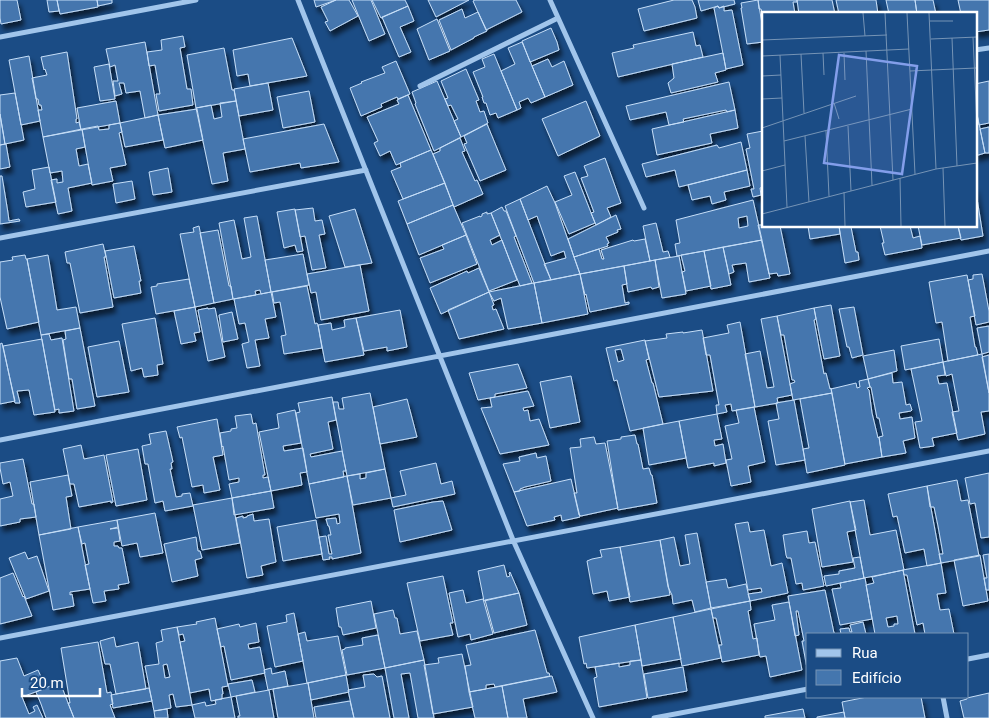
<svg xmlns="http://www.w3.org/2000/svg" width="989" height="718" font-family="Roboto,sans-serif">
<style>
.building{fill:#4476ae;stroke:#c6def8;fill-rule:evenodd;filter:url(#shadow)}
.lines{fill:none;stroke-linecap:round;stroke-linejoin:round}
.minor{stroke:#a1c5eb;stroke-width:5}
.inset-road{fill:none;stroke:#7694b6;stroke-width:1}
.view{fill:#839eea;fill-opacity:0.15;stroke:#839eea;stroke-width:2.5}
.inset-edge{fill:none;stroke:#fff;stroke-width:2.5}
</style>
<defs>
<filter id="shadow"><feDropShadow dx="3" dy="5.5" stdDeviation="2.5" flood-color="#0009"/></filter>
</defs>
<rect width="100%" height="100%" fill="#1b4c85"/>
<!-- building -->
<path class="building" d="M 0,0 L 17,0 L 21,20 L 1,24 L 0,18 Z
M 47,0 L 57,0 L 59,11 L 49,12 Z
M 57,0 L 97,0 L 98,7 L 60,14 Z
M 97,0 L 112,0 L 112,3 L 98,6 Z
M 314,0 L 336,0 L 316,7 Z
M 336,0 L 349,0 L 358,16 L 330,31 L 325,22 L 328,21 L 321,7 Z
M 352,0 L 371,0 L 385,34 L 369,41 Z
M 372,0 L 405,0 L 408,6 L 381,18 Z
M 428,0 L 469,0 L 436,17 Z
M 475,0 L 516,0 L 522,12 L 486,30 L 473,1 Z
M 674,0 L 692,0 L 695,7 L 697,18 L 644,31 L 638,9 Z
M 698,0 L 734,0 L 735,4 L 719,8 L 718,6 L 701,11 Z
M 758,0 L 797,0 L 797,2 L 793,2 L 795,14 L 763,14 L 763,16 L 761,9 L 759,9 Z
M 758,0 L 763,30 L 763,42 L 747,44 L 741,8 L 742,8 L 741,3 Z
M 797,0 L 832,0 L 835,14 L 799,14 Z
M 836,0 L 876,0 L 878,14 L 839,14 Z
M 886,0 L 915,0 L 917,14 L 889,14 Z
M 915,0 L 933,0 L 936,14 L 917,14 Z
M 958,0 L 989,0 L 989,30 L 975,32 L 975,14 L 961,14 Z
M 408,6 L 414,21 L 400,27 L 411,52 L 399,57 L 382,17 Z
M 718,6 L 719,8 L 724,6 L 724,11 L 732,10 L 743,65 L 726,69 L 714,8 Z
M 462,9 L 465,18 L 478,12 L 487,31 L 474,37 L 474,38 L 451,50 L 439,20 Z
M 437,19 L 450,51 L 429,60 L 417,29 Z
M 551,28 L 557,42 L 559,50 L 530,62 L 522,41 Z
M 693,32 L 696,46 L 700,45 L 703,57 L 618,77 L 612,53 L 634,48 L 633,45 Z
M 183,36 L 185,47 L 180,48 L 187,89 L 191,89 L 193,105 L 159,111 L 156,94 L 160,94 L 155,65 L 149,66 L 147,52 L 162,50 L 161,40 Z
M 292,38 L 307,76 L 250,86 L 248,74 L 237,76 L 233,50 Z
M 145,42 L 158,115 L 145,118 L 140,91 L 126,93 L 124,83 L 119,83 L 122,94 L 115,96 L 113,81 L 118,81 L 115,65 L 110,67 L 106,49 Z
M 522,42 L 545,97 L 531,103 L 528,98 L 519,102 L 521,108 L 517,110 L 501,71 L 515,64 L 508,48 Z
M 224,48 L 232,90 L 234,90 L 236,101 L 196,108 L 187,55 Z
M 67,52 L 77,119 L 76,119 L 76,123 L 79,122 L 81,130 L 43,137 L 38,110 L 42,110 L 41,105 L 39,105 L 38,99 L 36,99 L 32,78 L 47,75 L 45,69 L 44,70 L 41,57 Z
M 723,53 L 726,70 L 715,73 L 718,82 L 671,93 L 668,83 L 674,78 L 672,64 Z
M 494,54 L 517,110 L 498,118 L 496,113 L 490,115 L 486,103 L 484,103 L 482,97 L 483,97 L 473,72 L 485,67 L 482,59 Z
M 29,56 L 40,121 L 21,125 L 9,60 Z
M 548,59 L 552,67 L 564,61 L 573,85 L 545,97 L 532,66 Z
M 396,61 L 410,94 L 398,99 L 397,97 L 381,104 L 382,107 L 361,116 L 350,88 L 362,83 L 361,82 L 385,73 L 382,67 Z
M 109,64 L 115,99 L 100,101 L 94,67 Z
M 466,69 L 479,100 L 476,101 L 480,112 L 484,111 L 488,123 L 461,137 L 454,121 L 458,119 L 451,105 L 448,106 L 445,99 L 448,98 L 441,81 Z
M 437,81 L 461,137 L 434,151 L 415,104 L 416,103 L 412,92 Z
M 989,81 L 989,123 L 979,125 L 975,104 L 975,84 Z
M 729,82 L 735,110 L 727,112 L 726,110 L 683,119 L 684,122 L 669,125 L 666,112 L 630,120 L 626,106 Z
M 268,83 L 273,110 L 239,116 L 234,89 Z
M 309,91 L 315,122 L 283,128 L 277,97 Z
M 15,93 L 24,140 L 5,144 L 0,114 L 0,95 Z
M 408,95 L 431,150 L 396,165 L 390,151 L 380,156 L 374,143 L 378,141 L 367,117 L 399,104 L 397,100 Z
M 116,101 L 120,123 L 81,130 L 77,108 Z
M 236,101 L 245,149 L 223,153 L 228,181 L 212,184 L 196,108 L 211,105 L 214,119 L 222,117 L 220,103 Z
M 586,101 L 600,136 L 558,156 L 542,119 Z
M 975,104 L 985,153 L 975,156 Z
M 197,109 L 203,140 L 165,148 L 158,115 Z
M 735,110 L 738,128 L 710,134 L 712,143 L 657,155 L 652,129 Z
M 0,114 L 5,144 L 0,145 Z
M 158,115 L 163,140 L 125,147 L 120,123 Z
M 120,123 L 122,132 L 119,133 L 126,165 L 110,168 L 113,181 L 92,185 L 82,129 L 98,126 L 99,130 L 109,129 L 109,125 Z
M 324,124 L 339,162 L 301,168 L 300,163 L 250,172 L 243,139 Z
M 487,124 L 506,170 L 480,181 L 464,144 L 467,143 L 464,136 Z
M 989,127 L 989,153 L 985,153 L 980,129 Z
M 82,129 L 85,147 L 76,149 L 79,166 L 88,164 L 92,183 L 68,188 L 72,211 L 58,214 L 51,180 L 57,179 L 57,183 L 63,182 L 62,171 L 50,173 L 43,137 Z
M 763,131 L 763,187 L 760,188 L 761,195 L 753,197 L 751,189 L 754,189 L 746,149 L 750,148 L 747,134 Z
M 460,138 L 465,151 L 462,152 L 475,181 L 477,180 L 483,194 L 454,207 L 433,154 L 440,151 L 440,148 Z
M 741,142 L 747,170 L 679,187 L 675,170 L 646,177 L 642,164 L 717,145 L 719,148 Z
M 6,144 L 10,167 L 0,169 L 0,145 Z
M 431,150 L 445,183 L 403,199 L 391,171 L 401,167 L 400,163 Z
M 605,158 L 621,203 L 607,208 L 611,217 L 596,225 L 591,213 L 594,212 L 581,178 L 588,176 L 584,166 Z
M 49,167 L 56,202 L 26,207 L 23,192 L 35,189 L 32,170 Z
M 168,168 L 172,192 L 153,195 L 149,172 Z
M 747,170 L 750,186 L 724,192 L 726,200 L 712,204 L 710,196 L 692,200 L 688,185 Z
M 575,172 L 595,223 L 569,234 L 555,202 L 572,195 L 564,176 Z
M 0,176 L 2,176 L 8,213 L 9,221 L 19,219 L 20,221 L 0,224 Z
M 132,181 L 135,199 L 116,203 L 113,184 Z
M 445,183 L 453,205 L 407,224 L 398,201 Z
M 547,186 L 555,203 L 580,274 L 551,280 L 544,264 L 566,258 L 564,251 L 551,256 L 537,216 L 528,220 L 520,199 Z
M 975,186 L 983,236 L 961,240 L 958,226 L 975,226 Z
M 520,199 L 528,220 L 551,280 L 534,283 L 505,206 Z
M 753,200 L 762,240 L 677,256 L 675,244 L 680,243 L 676,220 ZM 747,216 L 748,226 L 739,228 L 738,218 Z
M 453,205 L 466,235 L 419,255 L 407,224 Z
M 502,207 L 504,211 L 506,211 L 516,236 L 514,237 L 532,283 L 520,286 L 491,213 Z
M 313,208 L 315,221 L 322,220 L 325,234 L 319,235 L 326,268 L 312,270 L 305,236 L 300,237 L 295,210 Z
M 295,209 L 303,251 L 297,252 L 295,245 L 284,248 L 277,212 Z
M 355,209 L 372,263 L 345,267 L 329,216 Z
M 487,212 L 487,214 L 491,213 L 500,235 L 490,240 L 492,245 L 502,240 L 517,280 L 489,291 L 462,223 L 480,216 L 480,217 L 482,216 L 482,214 Z
M 616,215 L 621,229 L 617,230 L 618,232 L 606,237 L 609,243 L 607,244 L 608,246 L 574,257 L 568,239 Z
M 257,216 L 271,292 L 261,294 L 260,290 L 255,291 L 256,295 L 233,299 L 219,223 L 234,220 L 242,259 L 251,257 L 244,218 Z
M 656,223 L 663,252 L 668,251 L 670,257 L 650,261 L 643,226 Z
M 758,225 L 763,225 L 763,226 L 780,226 L 790,274 L 778,276 L 777,273 L 769,274 Z
M 199,226 L 214,303 L 195,307 L 180,234 L 194,232 L 193,228 Z
M 808,226 L 839,226 L 840,234 L 810,239 Z
M 839,226 L 852,226 L 851,227 L 856,252 L 858,252 L 859,260 L 845,263 Z
M 880,226 L 910,226 L 913,238 L 920,236 L 922,248 L 885,255 L 882,243 L 884,243 Z
M 918,226 L 958,226 L 961,238 L 922,245 Z
M 218,230 L 229,286 L 231,286 L 233,299 L 214,303 L 200,233 Z
M 466,235 L 477,264 L 430,283 L 420,258 L 444,249 L 442,245 Z
M 645,239 L 650,261 L 580,274 L 574,257 L 599,249 L 602,259 L 604,259 L 601,250 L 633,240 L 634,241 Z
M 762,240 L 770,278 L 749,282 L 746,263 L 732,265 L 734,272 L 729,274 L 723,247 Z
M 103,244 L 106,257 L 104,257 L 113,307 L 80,313 L 70,263 L 67,263 L 65,252 Z
M 134,246 L 141,281 L 139,281 L 141,293 L 114,298 L 105,251 Z
M 723,247 L 731,285 L 711,289 L 704,251 Z
M 704,251 L 711,286 L 686,291 L 682,272 L 685,271 L 681,255 Z
M 303,254 L 309,285 L 271,292 L 265,260 Z
M 25,255 L 26,259 L 27,259 L 39,322 L 7,329 L 0,297 L 0,262 L 13,260 L 12,257 Z
M 48,255 L 57,310 L 76,307 L 80,328 L 41,335 L 27,259 Z
M 679,256 L 686,294 L 662,298 L 655,260 Z
M 655,260 L 659,287 L 652,289 L 651,287 L 628,292 L 624,266 Z
M 360,265 L 369,311 L 321,320 L 316,292 L 311,293 L 307,274 Z
M 624,266 L 627,284 L 622,285 L 625,303 L 629,302 L 629,304 L 590,312 L 586,294 L 585,295 L 580,274 Z
M 479,268 L 489,292 L 441,314 L 430,288 L 467,271 L 468,273 Z
M 580,274 L 588,314 L 542,323 L 534,283 Z
M 982,274 L 989,311 L 989,322 L 976,325 L 968,280 L 973,279 L 973,275 Z
M 967,275 L 975,316 L 970,317 L 975,347 L 976,347 L 978,355 L 948,361 L 942,322 L 936,323 L 929,282 Z
M 189,279 L 195,307 L 156,314 L 151,287 L 157,286 L 157,284 Z
M 534,283 L 542,323 L 508,329 L 501,298 L 494,301 L 489,292 Z
M 307,286 L 315,324 L 317,323 L 318,325 L 322,348 L 284,354 L 281,336 L 286,335 L 280,302 L 274,303 L 272,292 Z
M 271,292 L 276,317 L 265,319 L 269,338 L 255,340 L 260,366 L 247,368 L 242,344 L 249,342 L 245,323 L 239,324 L 234,299 Z
M 489,292 L 494,305 L 492,306 L 493,310 L 496,309 L 504,329 L 459,339 L 448,310 Z
M 831,305 L 840,356 L 824,359 L 814,308 Z
M 195,307 L 200,332 L 194,333 L 196,341 L 181,344 L 174,311 Z
M 854,307 L 863,355 L 852,358 L 849,347 L 847,347 L 839,309 Z
M 208,308 L 208,309 L 215,308 L 225,357 L 208,361 L 198,310 Z
M 814,308 L 816,319 L 814,320 L 824,374 L 826,373 L 830,389 L 831,388 L 832,393 L 793,400 L 790,384 L 795,382 L 794,380 L 792,380 L 784,335 L 781,335 L 777,316 Z
M 400,310 L 407,347 L 387,351 L 387,347 L 364,351 L 356,318 Z
M 232,312 L 238,339 L 223,342 L 219,315 Z
M 777,316 L 792,395 L 777,398 L 778,403 L 755,407 L 745,354 L 760,351 L 767,388 L 774,387 L 761,319 Z
M 155,318 L 163,364 L 157,365 L 158,375 L 144,377 L 142,368 L 131,371 L 122,324 Z
M 356,318 L 364,355 L 325,362 L 318,325 L 331,323 L 332,330 L 345,327 L 344,320 Z
M 740,322 L 755,407 L 732,411 L 731,404 L 725,405 L 727,412 L 717,414 L 716,405 L 719,405 L 710,355 L 706,355 L 703,338 L 729,333 L 727,325 Z
M 989,326 L 989,352 L 982,354 L 977,328 Z
M 80,328 L 95,406 L 77,409 L 72,379 L 69,379 L 63,340 L 66,339 L 65,331 Z
M 702,330 L 713,391 L 659,397 L 645,341 L 667,338 L 666,334 L 683,332 L 683,333 Z
M 49,334 L 51,340 L 62,338 L 74,411 L 59,413 L 59,409 L 55,410 L 41,335 Z
M 42,339 L 55,412 L 34,415 L 29,390 L 17,391 L 20,403 L 15,403 L 3,346 Z
M 939,339 L 943,362 L 905,370 L 901,346 Z
M 645,340 L 649,359 L 646,360 L 652,383 L 653,383 L 663,424 L 630,431 L 617,380 L 614,381 L 606,348 ZM 621,349 L 624,360 L 618,362 L 615,350 Z
M 119,341 L 129,392 L 97,397 L 88,347 Z
M 2,343 L 15,401 L 0,404 L 0,344 Z
M 894,350 L 897,371 L 868,379 L 863,356 Z
M 982,354 L 989,393 L 989,411 L 981,412 L 985,434 L 958,440 L 952,412 L 959,411 L 952,374 L 946,376 L 943,362 Z
M 989,355 L 989,393 L 982,357 Z
M 943,362 L 945,375 L 937,376 L 939,384 L 947,383 L 957,433 L 932,438 L 934,446 L 920,448 L 915,422 L 922,421 L 911,369 Z
M 518,364 L 527,388 L 495,394 L 495,397 L 478,400 L 469,373 Z
M 892,373 L 893,383 L 902,382 L 906,405 L 910,404 L 912,410 L 911,411 L 899,413 L 900,419 L 912,417 L 915,438 L 903,441 L 906,453 L 882,457 L 879,437 L 883,436 L 879,418 L 877,418 L 871,387 L 870,387 L 868,379 Z
M 571,376 L 580,422 L 550,428 L 540,382 Z
M 868,379 L 870,387 L 867,388 L 869,390 L 872,413 L 878,438 L 879,437 L 882,457 L 845,464 L 831,389 L 856,383 L 857,388 L 860,387 L 859,381 Z
M 528,391 L 534,406 L 523,408 L 524,411 L 528,410 L 530,421 L 539,419 L 549,445 L 500,454 L 481,408 L 492,407 L 490,398 Z
M 370,393 L 385,469 L 347,476 L 333,402 L 338,402 L 339,409 L 344,409 L 342,398 Z
M 832,393 L 845,465 L 807,473 L 803,449 L 809,448 L 800,399 Z
M 332,397 L 336,420 L 328,422 L 333,449 L 310,454 L 311,457 L 342,451 L 346,471 L 343,471 L 344,477 L 309,484 L 296,413 L 300,412 L 298,403 Z
M 407,399 L 417,437 L 380,444 L 373,407 Z
M 794,400 L 805,460 L 776,465 L 768,421 L 779,419 L 776,403 Z
M 754,407 L 765,462 L 748,466 L 751,482 L 731,486 L 726,460 L 732,459 L 725,426 L 739,423 L 736,410 Z
M 295,410 L 301,443 L 283,446 L 284,451 L 303,448 L 307,472 L 300,473 L 302,485 L 271,491 L 259,432 L 279,428 L 277,414 Z
M 251,414 L 253,424 L 256,423 L 261,452 L 265,475 L 263,475 L 263,478 L 268,477 L 271,491 L 232,498 L 229,484 L 239,482 L 239,478 L 229,480 L 223,446 L 222,447 L 220,433 L 231,431 L 231,429 L 237,428 L 235,416 Z
M 717,414 L 722,439 L 714,440 L 715,446 L 723,444 L 726,463 L 714,466 L 714,463 L 688,468 L 679,421 Z
M 217,419 L 223,455 L 213,457 L 220,490 L 204,493 L 203,485 L 192,487 L 182,437 L 180,438 L 177,427 Z
M 679,421 L 686,458 L 649,465 L 643,428 Z
M 166,431 L 173,462 L 171,463 L 172,469 L 170,469 L 176,497 L 182,496 L 182,494 L 190,493 L 193,506 L 165,511 L 163,501 L 155,503 L 148,464 L 145,464 L 142,446 L 151,444 L 149,434 Z
M 635,435 L 637,444 L 638,444 L 643,469 L 649,468 L 651,475 L 652,475 L 657,503 L 618,510 L 607,441 L 621,439 L 621,437 Z
M 594,437 L 596,444 L 605,443 L 618,508 L 581,516 L 579,515 L 574,493 L 577,493 L 570,448 L 581,447 L 580,439 Z
M 81,445 L 84,459 L 104,455 L 113,502 L 111,503 L 111,501 L 79,507 L 74,484 L 70,484 L 63,449 Z
M 138,449 L 147,500 L 116,506 L 106,455 Z
M 536,453 L 537,458 L 546,456 L 551,481 L 525,487 L 520,489 L 520,491 L 514,492 L 503,464 L 520,461 L 519,457 Z
M 23,459 L 32,504 L 34,504 L 36,517 L 20,519 L 20,522 L 0,526 L 0,499 L 13,496 L 10,482 L 3,484 L 0,468 L 0,463 Z
M 436,463 L 441,484 L 452,481 L 455,494 L 393,507 L 391,498 L 406,495 L 400,471 Z
M 385,469 L 391,498 L 353,505 L 347,476 L 360,474 L 360,479 L 366,478 L 366,473 Z
M 989,473 L 989,537 L 981,538 L 975,503 L 970,504 L 965,478 Z
M 68,475 L 72,496 L 66,497 L 71,529 L 39,535 L 30,482 Z
M 347,476 L 361,553 L 332,559 L 332,557 L 329,557 L 330,559 L 323,560 L 319,537 L 326,536 L 329,554 L 332,554 L 328,535 L 331,535 L 329,526 L 328,526 L 326,519 L 336,518 L 337,524 L 340,523 L 339,514 L 316,518 L 309,484 Z
M 571,479 L 580,517 L 562,521 L 561,515 L 554,517 L 555,520 L 527,526 L 514,492 Z
M 957,480 L 961,501 L 968,500 L 979,556 L 941,563 L 939,554 L 943,554 L 938,526 L 934,507 L 930,507 L 927,486 Z
M 927,486 L 941,563 L 927,566 L 924,549 L 905,553 L 897,516 L 893,517 L 888,494 Z
M 271,491 L 274,508 L 234,515 L 232,498 Z
M 232,498 L 240,543 L 202,550 L 193,505 Z
M 864,500 L 870,535 L 896,530 L 904,570 L 864,578 L 850,502 Z
M 443,501 L 452,530 L 400,542 L 394,510 L 433,502 Z
M 850,501 L 856,530 L 847,532 L 853,562 L 822,567 L 812,509 Z
M 155,513 L 163,553 L 140,557 L 137,543 L 122,546 L 117,520 Z
M 253,514 L 254,521 L 269,519 L 276,562 L 261,566 L 263,575 L 247,578 L 236,518 L 243,516 L 243,518 L 247,517 L 247,516 Z
M 117,520 L 118,527 L 110,529 L 118,528 L 120,541 L 114,542 L 114,546 L 118,546 L 119,548 L 122,548 L 129,583 L 118,585 L 119,589 L 104,591 L 106,601 L 93,603 L 85,565 L 89,564 L 85,543 L 82,544 L 78,527 Z
M 316,520 L 322,554 L 283,561 L 277,527 Z
M 748,522 L 750,532 L 764,530 L 771,566 L 782,563 L 788,593 L 750,601 L 748,594 L 762,592 L 761,588 L 748,590 L 735,524 Z
M 78,527 L 90,589 L 70,592 L 70,595 L 72,594 L 74,606 L 53,610 L 39,535 Z
M 807,531 L 809,543 L 815,542 L 824,586 L 803,590 L 802,583 L 796,584 L 791,558 L 787,558 L 786,555 L 783,535 Z
M 697,533 L 711,608 L 695,612 L 692,600 L 673,604 L 672,595 L 668,587 L 660,540 L 674,537 L 680,566 L 690,564 L 685,535 Z
M 196,537 L 198,551 L 200,551 L 202,558 L 195,560 L 198,576 L 172,582 L 164,544 Z
M 660,540 L 670,595 L 630,602 L 620,547 Z
M 620,547 L 630,597 L 609,601 L 607,591 L 593,594 L 587,561 L 592,559 L 602,557 L 600,550 Z
M 25,552 L 28,559 L 37,556 L 49,591 L 26,599 L 9,558 Z
M 989,554 L 989,590 L 986,590 L 984,578 L 987,578 L 983,555 Z
M 980,555 L 988,601 L 963,606 L 954,560 Z
M 860,557 L 864,578 L 826,586 L 824,576 L 839,574 L 839,571 L 855,568 L 853,558 Z
M 941,563 L 946,593 L 937,594 L 940,610 L 949,609 L 954,634 L 925,634 L 923,623 L 917,625 L 907,575 L 904,575 L 903,570 Z
M 504,565 L 507,577 L 510,576 L 509,573 L 510,572 L 519,593 L 484,601 L 478,571 Z
M 903,570 L 915,634 L 875,634 L 866,585 L 874,583 L 872,577 ZM 897,616 L 898,624 L 894,624 L 894,626 L 888,627 L 886,618 Z
M 13,573 L 23,597 L 24,596 L 32,616 L 0,624 L 0,578 Z
M 443,576 L 453,623 L 450,623 L 453,635 L 420,641 L 407,583 Z
M 865,578 L 872,619 L 840,625 L 832,589 L 841,588 L 840,583 Z
M 726,579 L 728,588 L 746,584 L 750,601 L 711,608 L 706,582 Z
M 463,590 L 466,603 L 483,599 L 493,634 L 471,640 L 470,634 L 458,637 L 449,593 Z
M 825,590 L 834,633 L 835,633 L 835,634 L 808,634 L 808,668 L 807,668 L 802,641 L 804,641 L 798,611 L 796,611 L 799,635 L 795,636 L 788,596 Z
M 519,593 L 527,625 L 494,633 L 485,600 Z
M 371,601 L 376,628 L 343,635 L 341,627 L 339,627 L 336,608 Z
M 750,601 L 751,610 L 748,611 L 753,639 L 757,638 L 759,655 L 722,662 L 719,645 L 722,645 L 716,618 L 713,618 L 711,609 Z
M 789,602 L 802,670 L 770,677 L 766,656 L 760,657 L 754,624 L 775,620 L 772,605 Z
M 711,609 L 721,658 L 682,666 L 673,617 Z
M 393,610 L 395,618 L 397,618 L 400,634 L 417,631 L 424,660 L 385,668 L 374,614 Z
M 294,613 L 303,661 L 275,667 L 267,626 L 287,622 L 286,615 Z
M 673,617 L 681,659 L 642,666 L 635,625 Z
M 215,618 L 228,686 L 222,687 L 223,694 L 222,694 L 222,699 L 211,701 L 209,689 L 190,693 L 180,642 L 185,641 L 183,634 L 179,635 L 177,627 L 197,624 L 196,622 Z
M 863,622 L 866,634 L 840,634 L 841,634 L 840,629 L 849,628 L 850,632 L 852,632 L 850,625 Z
M 256,623 L 259,642 L 248,644 L 249,649 L 260,647 L 265,673 L 231,680 L 224,646 L 221,647 L 217,629 L 239,624 L 240,627 Z
M 635,625 L 641,660 L 587,668 L 586,663 L 584,664 L 579,637 Z
M 177,627 L 192,705 L 176,707 L 173,694 L 169,695 L 171,708 L 154,711 L 145,666 L 159,664 L 156,643 L 163,641 L 161,630 ZM 167,664 L 170,677 L 165,678 L 163,665 Z
M 535,630 L 547,673 L 549,673 L 550,676 L 495,687 L 494,684 L 486,685 L 486,689 L 469,692 L 465,666 L 471,665 L 466,645 Z
M 305,632 L 307,641 L 338,636 L 346,675 L 307,683 L 298,634 Z
M 378,635 L 385,668 L 347,675 L 342,650 L 345,649 L 345,648 L 363,645 L 362,638 Z
M 114,637 L 116,647 L 138,642 L 146,689 L 116,694 L 110,664 L 105,664 L 100,641 Z
M 98,642 L 107,693 L 111,692 L 113,704 L 110,705 L 115,718 L 74,718 L 68,703 L 70,703 L 61,648 Z
M 462,654 L 473,707 L 433,714 L 424,665 L 439,663 L 438,658 Z
M 17,658 L 24,676 L 38,670 L 46,688 L 22,697 L 29,714 L 35,711 L 33,707 L 37,705 L 43,718 L 0,718 L 0,661 Z
M 424,660 L 434,718 L 418,718 L 410,673 L 401,674 L 409,718 L 394,718 L 385,668 Z
M 641,660 L 647,698 L 599,707 L 594,678 L 597,677 L 595,667 L 619,663 L 619,667 L 630,665 L 630,661 Z
M 683,667 L 687,691 L 648,698 L 644,674 Z
M 271,668 L 272,674 L 285,671 L 288,686 L 268,690 L 264,670 Z
M 374,674 L 377,677 L 382,676 L 390,718 L 354,718 L 348,690 L 365,687 L 363,675 Z
M 346,675 L 349,692 L 311,700 L 308,683 Z
M 552,676 L 557,692 L 523,699 L 527,718 L 508,718 L 502,686 Z
M 252,680 L 255,692 L 231,697 L 228,684 Z
M 60,682 L 68,703 L 74,718 L 46,718 L 41,704 L 36,692 Z
M 308,683 L 314,718 L 278,718 L 273,689 Z
M 502,686 L 508,718 L 475,718 L 469,692 Z
M 149,688 L 152,701 L 113,708 L 111,695 Z
M 269,690 L 274,718 L 238,718 L 238,716 L 240,716 L 236,696 Z
M 989,693 L 989,718 L 964,718 L 960,701 L 967,699 L 967,698 Z
M 231,697 L 235,718 L 195,718 L 192,705 L 205,702 L 206,706 L 216,704 L 215,700 Z
M 867,697 L 921,697 L 925,718 L 845,718 L 842,702 Z
M 350,701 L 354,718 L 316,718 L 314,707 Z
M 167,709 L 168,718 L 155,718 L 154,711 Z
M 803,709 L 805,718 L 765,718 L 765,716 Z
M 844,712 L 845,718 L 817,718 L 817,717 Z"/>
<g class="lines">
<!-- minor -->
<path class="minor" d="M 298,0 L 513,540 L 593,718
M 550,0 L 644,208
M 0,37 L 196,0
M 975,50 L 989,48
M 420,86 L 558,18
M 0,238 L 366,170
M 0,440 L 989,251
M 0,638 L 989,451
M 968,659 L 989,655
M 943,697 L 947,718
M 654,718 L 808,689"/>
</g>
<!-- overview -->
<g transform="translate(762 12)">
<rect width="215" height="215" fill="#1b4c85"/>
<path class="inset-road" d="M 101,1 L 103,24M 123,1 L 131,168M 145,1 L 153,162M 167,1 L 174,157M 168,9 L 191,9M 211,25 L 215,114M 190,26 L 195,154M 169,27 L 215,25M 0,28 L 125,23M 104,39 L 110,173M 61,41 L 62,63M 82,41 L 83,68M 39,42 L 42,101M 18,43 L 25,195M 0,44 L 147,37M 148,59 L 214,56M 0,64 L 19,63M 0,87 L 20,86M 72,91 L 77,107M 86,114 L 89,179M 0,116 L 94,84M 64,119 L 67,184M 43,124 L 47,190M 22,129 L 150,97M 181,156 L 183,214M 0,159 L 23,153M 138,166 L 139,214M 82,180 L 83,214M 0,202 L 174,157 L 215,151"/>
<path class="view" d="M 77,43 L 155,54 L 140,162 L 62,151 Z"/>
<rect width="215" height="215" class="inset-edge"/>
</g>
<!-- legend -->
<rect x="806" y="633" width="162" height="65" fill="#1b4c85" stroke="#7694b6"/>
<rect x="816" y="649" width="25" height="8" fill="#a1c5eb" stroke="#7694b6"/>
<text x="852" y="658" font-size="15" fill="#ffffff">Rua</text>
<rect x="816" y="670" width="25" height="15" fill="#4476ae" stroke="#7694b6"/>
<text x="852" y="683" font-size="15" fill="#ffffff">Edifício</text>
<!-- scale -->
<path d="M22 688v8h78v-8" fill="none" stroke="#ffffff" stroke-width="2.5"/>
<text x="30" y="688" font-size="15" fill="#ffffff" stroke="#1b4c85" stroke-width="4" paint-order="stroke">20 m</text>
</svg>
